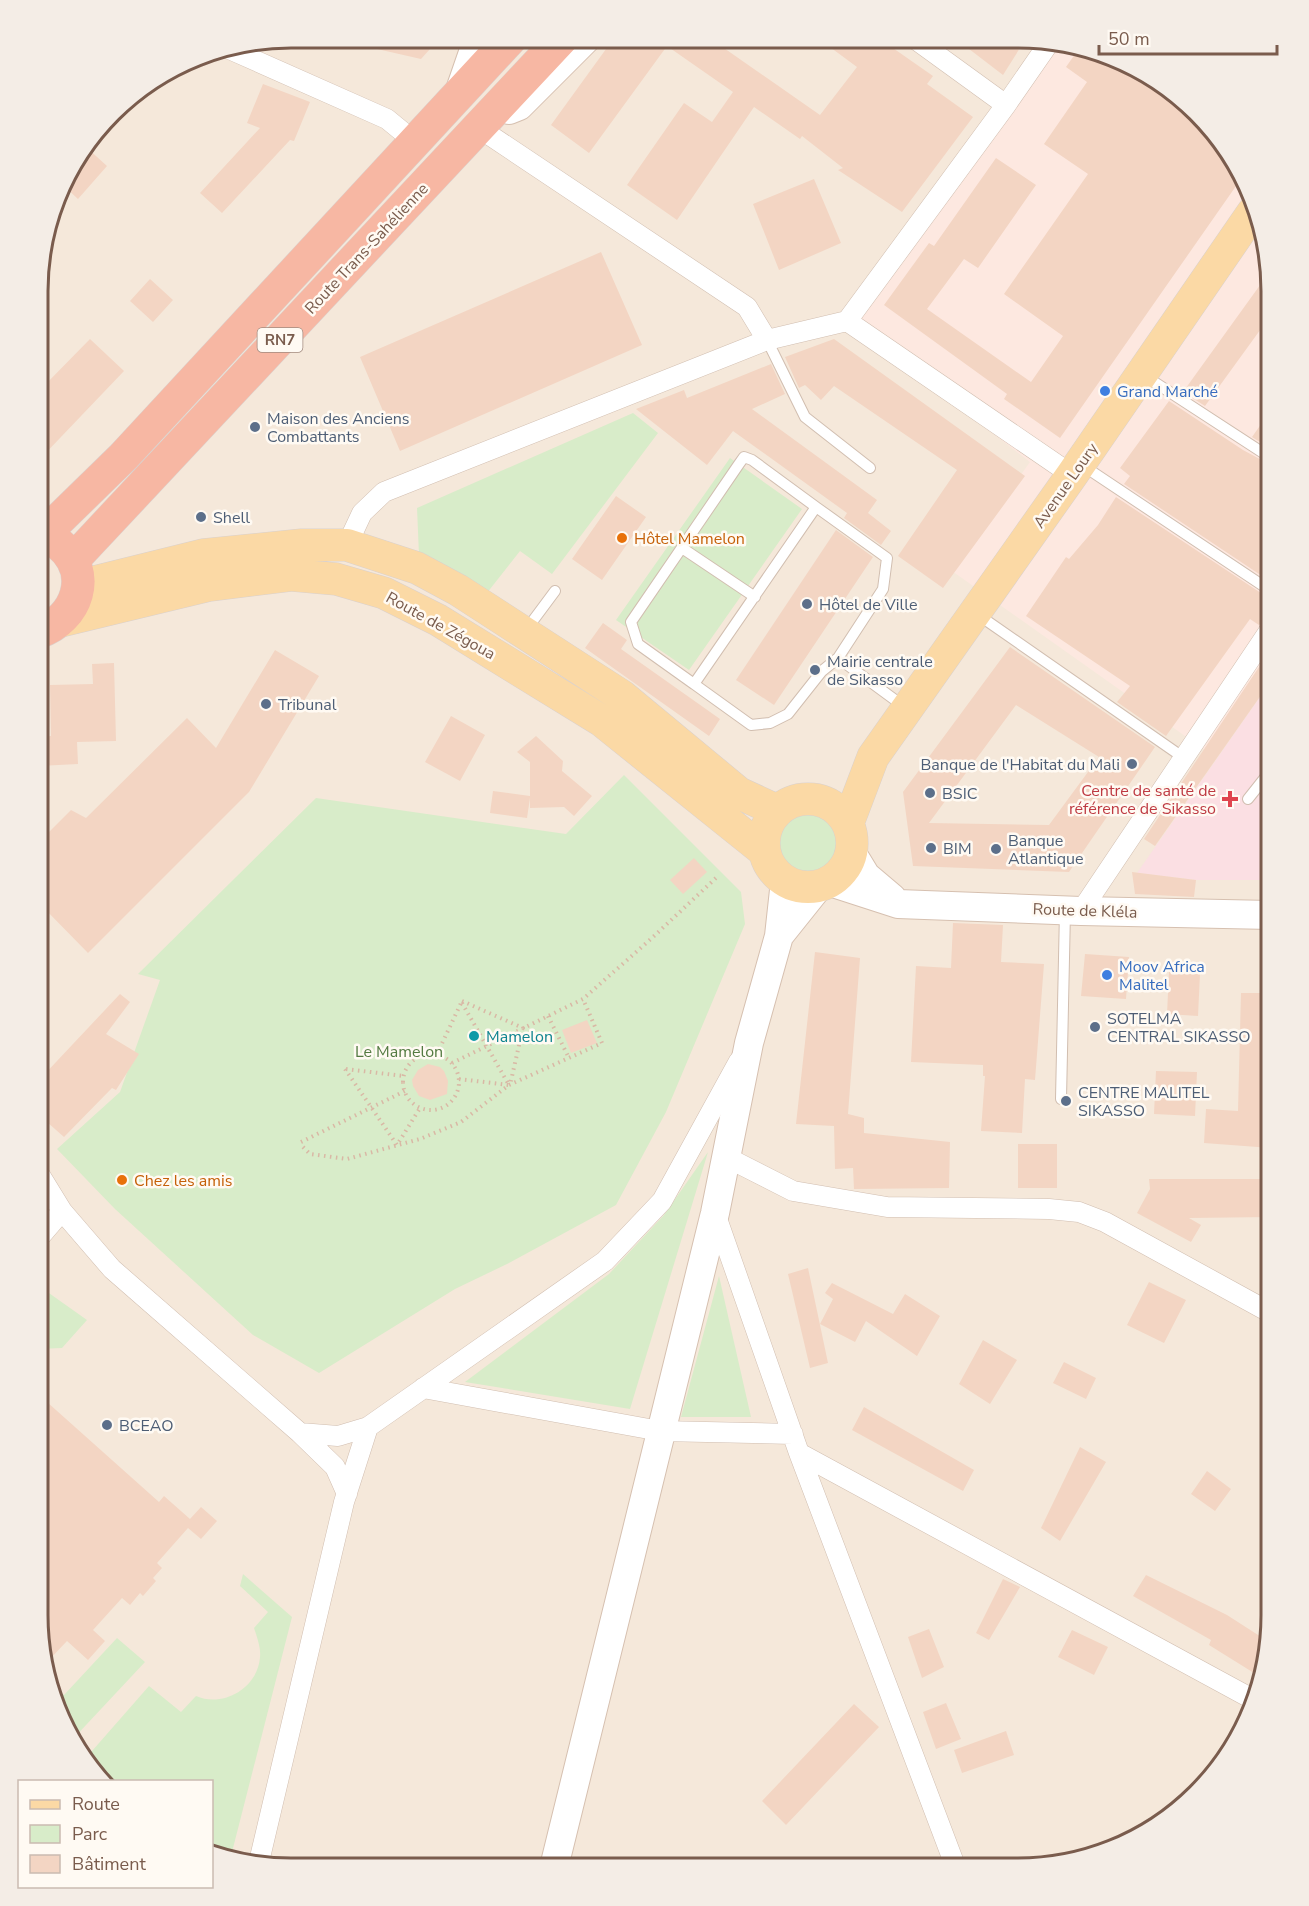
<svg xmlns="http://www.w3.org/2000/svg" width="1309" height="1906" font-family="'Nunito Sans',sans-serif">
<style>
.residential{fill:#f5e8da}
.commercial{fill:#fde8e0}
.medical{fill:#fbdfe3}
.green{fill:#d8ecc9}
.building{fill:#f3d5c3;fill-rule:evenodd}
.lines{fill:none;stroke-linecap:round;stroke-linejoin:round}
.lane-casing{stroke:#d1beb0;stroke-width:12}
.street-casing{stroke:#d1beb0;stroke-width:21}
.secondary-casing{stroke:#d6c0b0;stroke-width:30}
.primary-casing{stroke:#dad1cd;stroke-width:33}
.highway-casing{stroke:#dad1cd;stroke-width:34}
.path{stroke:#d9b8a5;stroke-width:4;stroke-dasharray:1.5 4.5;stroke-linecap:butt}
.lane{stroke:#fff;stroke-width:10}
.street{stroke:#fff;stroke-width:20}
.secondary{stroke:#fff;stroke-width:28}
.primary{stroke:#fbd9a5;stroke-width:32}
.highway{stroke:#f7b7a3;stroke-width:33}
.shop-dot{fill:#3f7fe0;stroke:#fffaf3;stroke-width:2}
.service-dot{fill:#5c6f8a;stroke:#fffaf3;stroke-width:2}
.food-dot{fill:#e8710a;stroke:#fffaf3;stroke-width:2}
.health-dot{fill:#e0444e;stroke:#fffaf3;stroke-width:2}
.culture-dot{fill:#0f9aa8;stroke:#fffaf3;stroke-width:2}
.labels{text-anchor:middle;stroke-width:5;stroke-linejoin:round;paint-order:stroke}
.shield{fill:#fffaf3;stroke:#a28b7f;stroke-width:1.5}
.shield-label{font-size:15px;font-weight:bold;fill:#7a5c4d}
.street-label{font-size:16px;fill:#7a5c4d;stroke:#fffaf3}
.shop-label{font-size:16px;fill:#366cbe;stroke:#fffaf3;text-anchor:start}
.service-label{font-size:16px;fill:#4e5e75;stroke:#fffaf3;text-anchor:start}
.food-label{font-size:16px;fill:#c56008;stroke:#fffaf3;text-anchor:start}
.health-label{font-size:16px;fill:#be3a42;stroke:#fffaf3;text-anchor:end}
.culture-label{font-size:16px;fill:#0d838f;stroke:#fffaf3;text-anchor:start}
.park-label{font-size:16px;fill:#537a41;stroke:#fffaf3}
.rim{fill:none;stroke:#7a5c4d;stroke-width:3}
</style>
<rect width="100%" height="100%" fill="#fdf6ec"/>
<!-- residential -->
<path class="residential" d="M 291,38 L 1052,40 L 1115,57 L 1172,90 L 1246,179 L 1271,290 L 1271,1632 L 1258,1697 L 1229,1756 L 1185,1806 L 1130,1843 L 1019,1868 L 258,1866 L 212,1849 L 212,1782 L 100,1781 L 63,1727 L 38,1615 L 40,257 L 71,164 L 124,100 L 209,51 Z"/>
<!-- commercial -->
<path class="commercial" d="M 1052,40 L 1115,57 L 1172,90 L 1246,179 L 1271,290 L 1271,660 L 1209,753 L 952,571 L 1030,462 L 847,321 Z"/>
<!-- medical -->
<path class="medical" d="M 1271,681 L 1271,880 L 1196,880 L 1137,873 Z"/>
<!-- green -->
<path class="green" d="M 633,413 L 658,433 L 552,574 L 520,551 L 483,598 L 419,555 L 417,508 Z
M 730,458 L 802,509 L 689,670 L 616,620 Z
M 624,775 L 741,892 L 745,924 L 666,1112 L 616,1205 L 507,1264 L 455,1289 L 319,1373 L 253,1335 L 115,1209 L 57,1149 L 120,1092 L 160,980 L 138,974 L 316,798 L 566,834 Z
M775 843a33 33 0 1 1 66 0a33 33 0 1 1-66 0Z
M 708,1152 L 630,1409 L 465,1382 L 609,1274 L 664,1215 Z
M 719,1276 L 751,1417 L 681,1417 Z
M 39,1286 L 87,1320 L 62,1348 L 38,1349 Z
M 243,1574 L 292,1617 L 231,1856 L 212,1849 L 212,1782 L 100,1781 L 85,1759 L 149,1686 L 181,1712 L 196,1696 C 223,1708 258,1688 260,1657 C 261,1648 257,1637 254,1628 L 268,1612 L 240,1586 Z
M 117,1638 L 145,1662 L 72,1740 L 63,1727 L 54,1686 L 64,1695 Z"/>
<!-- building -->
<path class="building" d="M 365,38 L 440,38 L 421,59 L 364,46 Z
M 614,38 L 711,39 L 820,115 L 857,67 L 819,39 L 880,39 L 933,76 L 927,84 L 973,117 L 902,212 L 838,170 L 843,168 L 802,136 L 800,139 L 754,107 L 677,220 L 627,185 L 684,103 L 712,122 L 733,92 L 667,46 L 589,153 L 551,125 Z
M 956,39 L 1018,40 L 1025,40 L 1003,75 Z
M 1080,47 L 1115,57 L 1172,90 L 1243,176 L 1060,438 L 1004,399 L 1007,394 L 884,305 L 929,243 L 934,246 L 996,158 L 1036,185 L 978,268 L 964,259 L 927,309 L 1031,382 L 1063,336 L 1004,294 L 1088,174 L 1044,144 L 1087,82 L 1066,67 Z
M 263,84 L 310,102 L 294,141 L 290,140 L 222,213 L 200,193 L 260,128 L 247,123 Z
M 86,147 L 107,166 L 78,199 L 64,186 L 71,164 Z
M 814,179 L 841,243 L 779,270 L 753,204 Z
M 601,252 L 642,345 L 400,451 L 360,357 Z
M 1268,274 L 1271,290 L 1271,315 L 1205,406 L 1183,392 Z
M 150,279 L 173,300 L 153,322 L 130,301 Z
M 90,339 L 124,371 L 39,460 L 39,391 Z
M 834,339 L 1025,476 L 943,588 L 898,556 L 957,470 L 834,386 L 821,400 L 805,385 L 799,388 L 785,357 Z
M 771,364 L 785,394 L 752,409 L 877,500 L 868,513 L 891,531 L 881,545 L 844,518 L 847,513 L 733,431 L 707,465 L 636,409 L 684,390 L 687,398 Z
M 1169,401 L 1243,450 L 1271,465 L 1271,582 L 1124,484 L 1130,476 L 1120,468 Z
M 1271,410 L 1271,449 L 1252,437 Z
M 616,496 L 646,517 L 602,580 L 572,559 Z
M 1116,497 L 1267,597 L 1271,598 L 1271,616 L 1265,618 L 1259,625 L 1250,619 L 1166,736 L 1117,702 L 1130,686 L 1026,616 L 1066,557 L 1069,559 L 1098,525 Z
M 836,530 L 873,557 L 774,705 L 736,680 Z
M 603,623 L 627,640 L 621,649 L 720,719 L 709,736 L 585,648 Z
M 1010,647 L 1155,747 L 1069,872 L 913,866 L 903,792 ZM 1016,705 L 1099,757 L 1049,825 L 929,823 Z
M 1271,649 L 1271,681 L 1155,846 L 1144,839 Z
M 275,650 L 319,676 L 249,792 L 88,953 L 39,903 L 39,842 L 71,810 L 86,818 L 187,718 L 216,748 Z
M 114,663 L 116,741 L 77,742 L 78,764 L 39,766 L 39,737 L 51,736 L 50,685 L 93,684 L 92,664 Z
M 451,716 L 485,735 L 460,781 L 425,762 Z
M 536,736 L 563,761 L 562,771 L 592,796 L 574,816 L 564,807 L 530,808 L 530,798 L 527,818 L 490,813 L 493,791 L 530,796 L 530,762 L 517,752 Z
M 694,858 L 707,872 L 683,894 L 670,880 Z
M 1132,872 L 1196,880 L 1194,897 L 1135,894 Z
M 953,923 L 1003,925 L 1001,962 L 1044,964 L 1035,1080 L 1025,1079 L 1022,1133 L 981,1131 L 985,1076 L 983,1076 L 983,1065 L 911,1062 L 916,966 L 951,968 Z
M 815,952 L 860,958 L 848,1114 L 864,1118 L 864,1133 L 950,1142 L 949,1188 L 854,1189 L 853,1168 L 835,1169 L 834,1126 L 796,1124 Z
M 1085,954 L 1129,957 L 1126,999 L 1081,996 Z
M 1169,972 L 1200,974 L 1198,1016 L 1167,1014 Z
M 1241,993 L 1271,993 L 1271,1148 L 1204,1143 L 1206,1109 L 1238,1111 Z
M 120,994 L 130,1002 L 106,1034 L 139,1054 L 116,1090 L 112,1088 L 64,1137 L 39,1115 L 49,1104 L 38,1092 L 38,1089 L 45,1083 L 41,1078 Z
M 587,1020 L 597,1043 L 571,1053 L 562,1030 Z
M 428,1064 L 440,1067 L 444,1071 L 448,1081 L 447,1094 L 430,1100 L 419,1096 L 413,1086 L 412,1080 L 418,1070 Z
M 1156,1071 L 1197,1072 L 1195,1116 L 1154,1114 Z
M 1018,1144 L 1057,1144 L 1057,1188 L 1018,1188 Z
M 1149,1179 L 1271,1179 L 1271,1217 L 1189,1218 L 1201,1225 L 1191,1242 L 1137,1213 L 1150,1189 Z
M 808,1268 L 828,1363 L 810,1368 L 788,1274 Z
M 1149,1282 L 1186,1300 L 1164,1343 L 1127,1325 Z
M 832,1283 L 893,1314 L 905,1294 L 940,1316 L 917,1356 L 866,1321 L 855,1342 L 820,1324 L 833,1299 L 825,1293 Z
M 983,1340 L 1017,1360 L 990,1404 L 959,1384 Z
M 1064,1362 L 1096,1378 L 1086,1399 L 1053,1383 Z
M 47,1402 L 159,1502 L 164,1496 L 190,1519 L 201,1507 L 217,1521 L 201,1539 L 188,1528 L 157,1563 L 162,1568 L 153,1578 L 156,1581 L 143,1596 L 140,1593 L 130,1605 L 122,1598 L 93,1630 L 105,1641 L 88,1660 L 67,1641 L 48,1661 L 38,1615 L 38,1413 Z
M 864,1407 L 974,1470 L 963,1491 L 852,1430 Z
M 1080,1447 L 1106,1462 L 1060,1541 L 1041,1528 Z
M 1207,1471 L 1231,1489 L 1215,1511 L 1191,1494 Z
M 1146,1575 L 1227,1615 L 1269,1642 L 1262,1678 L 1209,1645 L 1211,1640 L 1133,1596 Z
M 1003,1579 L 1020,1587 L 989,1640 L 976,1633 Z
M 929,1629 L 944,1667 L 922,1678 L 908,1637 Z
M 1072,1630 L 1108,1647 L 1094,1675 L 1058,1657 Z
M 946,1703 L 961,1739 L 936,1749 L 923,1712 Z
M 854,1704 L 879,1727 L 786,1825 L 762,1801 Z
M 1006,1731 L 1014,1755 L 962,1773 L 954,1750 Z"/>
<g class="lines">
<!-- lane casing -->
<g class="lane-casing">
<path id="lane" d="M 767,340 L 805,417 L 870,468
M 1145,376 L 1271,458
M 1082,465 L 1271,591
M 816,507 L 887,558 L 883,589 L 838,658 L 822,671 L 788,714 L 770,723 L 751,725 L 694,684 Z
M 682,548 L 755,597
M 977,614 L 1184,758
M 526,630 L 555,591
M 838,658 L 906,708
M 694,684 L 638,644 L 631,622 L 739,464 L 744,457 L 752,460 L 816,507
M 1248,799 L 1271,770
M 1061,1099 L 1065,911"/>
</g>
<!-- street casing -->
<g class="street-casing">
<path id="street" d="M 915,39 L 1006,105
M 227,48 L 387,119 L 415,142
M 479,128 L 747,307 L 767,340
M 847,321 L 1072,475
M 347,545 L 362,513 L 384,492 L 767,340 L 847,321 L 1006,105 L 1051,40
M 1081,911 L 1271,628
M 728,1158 L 793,1191 L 887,1207 L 1049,1209 L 1079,1212 L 1105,1222 L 1271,1313
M 38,1172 L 62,1211 L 112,1269 L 300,1433 L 338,1436 L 368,1427 L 605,1261 L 662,1201 L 739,1061
M 715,1213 L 799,1453 L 956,1868
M 38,1239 L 62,1211
M 423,1388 L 660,1431 L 793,1434
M 300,1433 L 335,1467 L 347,1494
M 799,1453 L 1256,1701
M 258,1866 L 344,1502 L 368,1427"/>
</g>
<!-- secondary casing -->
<g class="secondary-casing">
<path id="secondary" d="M 459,93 L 478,38
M 509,110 L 519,106 L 587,38
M 852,853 L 866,876 L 892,898
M 830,882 L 898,904 L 1081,911 L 1271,915
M 779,936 L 819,886
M 554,1867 L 715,1213 L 749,1043 L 779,936 L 785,881"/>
</g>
<!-- primary casing -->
<g class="primary-casing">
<path id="primary" d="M 78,586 L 203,555 L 302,545 L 347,545 L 417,568 L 458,590 L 622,696 L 739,793 L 778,811
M 61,621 L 210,585 L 291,575 L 336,579 L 384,593 L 438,620 L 602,721 L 764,851
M764 843a44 44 0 1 1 88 0a44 44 0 1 1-88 0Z
M 848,823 L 873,757 L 1072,475 L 1253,212"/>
</g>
<!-- highway casing -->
<g class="highway-casing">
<path id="highway" d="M 43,535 L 123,457 L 511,38
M 73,560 L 562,38
M 39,632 C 77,619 94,573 59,544"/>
</g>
<!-- path -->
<path class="path" d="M 462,1001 L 523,1028 L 510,1085
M 462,1003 L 509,1085
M 548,1016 L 569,1058
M 437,1054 L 462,1001
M403 1082a28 28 0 1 1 56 0a28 28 0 1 1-56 0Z
M 452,1063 L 583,999 L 652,938 L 717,877
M 345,1069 L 397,1145 L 420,1108
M 346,1069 L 403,1076
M 459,1079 L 509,1085
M 301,1142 L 405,1091
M 303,1147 L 310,1154 L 347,1159 L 420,1139 L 461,1122 L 509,1085 L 602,1043 L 583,999"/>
<!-- lane -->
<use href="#lane" class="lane"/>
<!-- street -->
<use href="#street" class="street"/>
<!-- secondary -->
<use href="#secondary" class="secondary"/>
<!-- primary -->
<use href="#primary" class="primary"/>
<!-- highway -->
<use href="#highway" class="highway"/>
</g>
<!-- markers -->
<g class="shop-dot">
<circle cx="1105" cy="391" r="6"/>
<circle cx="1107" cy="975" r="6"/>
</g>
<g class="service-dot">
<circle cx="255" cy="427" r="6"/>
<circle cx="201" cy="517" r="6"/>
<circle cx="807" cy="604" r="6"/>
<circle cx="815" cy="670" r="6"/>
<circle cx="266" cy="704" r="6"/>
<circle cx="1132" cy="764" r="6"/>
<circle cx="930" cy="793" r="6"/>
<circle cx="931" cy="848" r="6"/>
<circle cx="996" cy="849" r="6"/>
<circle cx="1095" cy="1027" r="6"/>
<circle cx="1066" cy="1101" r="6"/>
<circle cx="107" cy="1425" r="6"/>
</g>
<g class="food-dot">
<circle cx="622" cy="538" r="6"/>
<circle cx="122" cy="1180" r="6"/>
</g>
<path class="health-dot" d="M1227 790h6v6h6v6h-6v6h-6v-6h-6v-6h6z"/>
<circle class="culture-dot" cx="474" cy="1036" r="6"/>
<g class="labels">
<!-- shield labels -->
<rect class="shield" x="257.5" y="328" width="45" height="24" rx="4.5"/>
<g class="shield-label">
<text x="280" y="345">RN7</text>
</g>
<!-- street labels -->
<g class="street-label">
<text transform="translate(366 248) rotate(-47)" y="6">Route Trans-Sahélienne</text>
<text transform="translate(1065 485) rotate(-55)" y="6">Avenue Loury</text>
<text transform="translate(441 625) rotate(29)" y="6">Route de Zégoua</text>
<text transform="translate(1085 910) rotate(2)" y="6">Route de Kléla</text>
</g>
<!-- shop labels -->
<g class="shop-label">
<text x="1117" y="397">Grand Marché</text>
<text x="1119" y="972">Moov Africa<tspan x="1119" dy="18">Malitel</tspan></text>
</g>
<!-- service labels -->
<g class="service-label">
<text x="267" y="424">Maison des Anciens<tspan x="267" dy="18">Combattants</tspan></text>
<text x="213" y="523">Shell</text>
<text x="819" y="610">Hôtel de Ville</text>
<text x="827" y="667">Mairie centrale<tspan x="827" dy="18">de Sikasso</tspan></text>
<text x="278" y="710">Tribunal</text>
<text x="1120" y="770" text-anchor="end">Banque de l'Habitat du Mali</text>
<text x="942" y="799">BSIC</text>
<text x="1008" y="846">Banque<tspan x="1008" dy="18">Atlantique</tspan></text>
<text x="943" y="854">BIM</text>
<text x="1107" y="1024">SOTELMA<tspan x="1107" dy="18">CENTRAL SIKASSO</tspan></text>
<text x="1078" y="1098">CENTRE MALITEL<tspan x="1078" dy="18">SIKASSO</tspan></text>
<text x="119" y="1431">BCEAO</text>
</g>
<!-- food labels -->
<g class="food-label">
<text x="634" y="544">Hôtel Mamelon</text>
<text x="134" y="1186">Chez les amis</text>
</g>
<!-- health labels -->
<g class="health-label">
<text x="1216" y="796">Centre de santé de<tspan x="1216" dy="18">référence de Sikasso</tspan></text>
</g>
<!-- culture labels -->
<g class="culture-label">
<text x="486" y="1042">Mamelon</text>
</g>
<!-- park labels -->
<g class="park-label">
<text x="399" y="1057">Le Mamelon</text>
</g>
</g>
<!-- crop -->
<path d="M0 0H1309V1906H0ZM291 48H1018A243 243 0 0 1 1261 291V1615A243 243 0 0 1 1018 1858H291A243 243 0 0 1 48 1615V291A243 243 0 0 1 291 48Z" fill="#f4ede6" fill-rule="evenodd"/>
<path class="rim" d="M291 48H1018A243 243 0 0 1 1261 291V1615A243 243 0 0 1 1018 1858H291A243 243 0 0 1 48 1615V291A243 243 0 0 1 291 48Z"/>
<!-- legend -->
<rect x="18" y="1780" width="195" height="108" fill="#fffaf3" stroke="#cabbb1" stroke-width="1.5"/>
<rect x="30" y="1800" width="30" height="9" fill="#fbd9a5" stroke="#cabbb1" stroke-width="1.5"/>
<text x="72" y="1810" font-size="18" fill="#7a5c4d">Route</text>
<rect x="30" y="1825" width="30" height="18" fill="#d8ecc9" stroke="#cabbb1" stroke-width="1.5"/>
<text x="72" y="1840" font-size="18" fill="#7a5c4d">Parc</text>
<rect x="30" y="1855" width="30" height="18" fill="#f3d5c3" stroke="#cabbb1" stroke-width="1.5"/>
<text x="72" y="1870" font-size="18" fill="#7a5c4d">Bâtiment</text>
<!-- scale -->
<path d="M1099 45v9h178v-9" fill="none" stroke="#7a5c4d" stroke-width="3"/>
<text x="1108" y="45" font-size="18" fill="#7a5c4d" stroke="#fffaf3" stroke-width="4.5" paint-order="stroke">50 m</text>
</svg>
